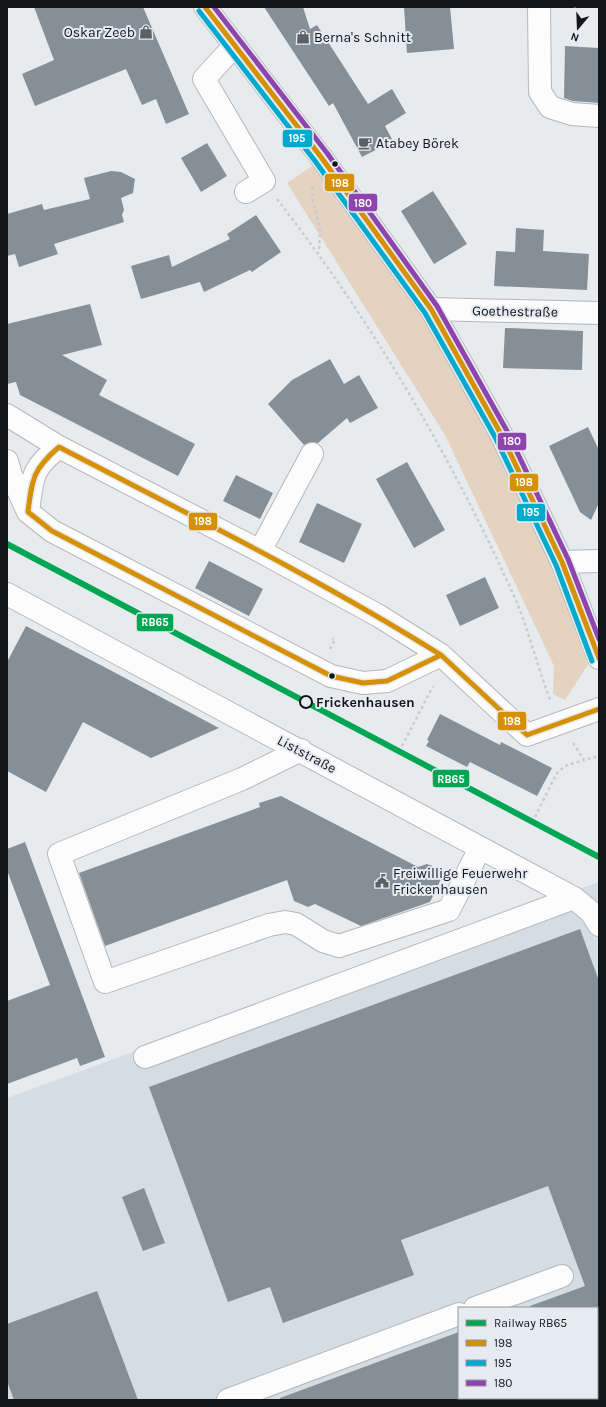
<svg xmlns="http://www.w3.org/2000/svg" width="606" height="1407" font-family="Karla,sans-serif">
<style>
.built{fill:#d4dde3;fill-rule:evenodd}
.green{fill:#e4d3c1}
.building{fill:#848f97}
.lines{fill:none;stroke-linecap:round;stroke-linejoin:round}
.minor-casing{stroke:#b5b7ba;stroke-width:24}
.major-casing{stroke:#b5b7ba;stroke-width:24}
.path{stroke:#cacbcc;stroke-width:2.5;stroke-dasharray:3 3;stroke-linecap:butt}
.minor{stroke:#fcfcfc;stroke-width:22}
.major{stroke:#fcfcfc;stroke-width:22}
.bus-1-casing{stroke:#e5ebf1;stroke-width:8}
.bus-2-casing{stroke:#e5ebf1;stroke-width:8}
.bus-3-casing{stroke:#e5ebf1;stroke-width:8}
.bus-1{stroke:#d59003;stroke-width:5}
.bus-2{stroke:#00a9ce;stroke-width:5}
.bus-3{stroke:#8e44ad;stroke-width:5}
.rail-1-casing{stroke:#e5ebf1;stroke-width:9}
.rail-1{stroke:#00a651;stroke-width:6}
.bus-dot{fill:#121517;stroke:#e5ebf1;stroke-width:1.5}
.stop-dot{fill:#e5ebf1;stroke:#121517;stroke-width:2}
.labels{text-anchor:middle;stroke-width:4;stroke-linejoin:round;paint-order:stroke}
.poi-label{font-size:14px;fill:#121517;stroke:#e5ebf1;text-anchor:start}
.street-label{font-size:14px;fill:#121517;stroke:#e5ebf1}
.stop-label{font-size:14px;font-weight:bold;fill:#121517;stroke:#e5ebf1;text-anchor:start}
.line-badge{stroke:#e5ebf1;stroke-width:1.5}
.badge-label{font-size:11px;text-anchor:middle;font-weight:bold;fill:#fff}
</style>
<rect width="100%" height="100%" fill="#e8ebee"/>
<!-- built -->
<path class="built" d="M 599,882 L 599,1400 L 7,1400 L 7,1098 ZM 459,1308 L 597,1308 L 597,1398 L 459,1398 Z"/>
<!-- green -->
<path class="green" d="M 312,166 L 324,177 L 429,324 L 526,503 L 589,663 L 565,700 L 553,694 L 554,666 L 445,435 L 287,183 Z"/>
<!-- building -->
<path class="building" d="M 34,7 L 143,7 L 189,114 L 166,124 L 156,99 L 142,105 L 126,69 L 35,106 L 22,74 L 54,60 Z
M 264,7 L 303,7 L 310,29 L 317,25 L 368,104 L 392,89 L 406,113 L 385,126 L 393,141 L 362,157 L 333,103 L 329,106 Z
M 404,7 L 450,7 L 454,49 L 407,53 Z
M 565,46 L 599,48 L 599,103 L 573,101 L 564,98 Z
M 207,143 L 227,176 L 201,192 L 181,158 Z
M 111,171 L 121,172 L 135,179 L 133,193 L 121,198 L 124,210 L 122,215 L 124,222 L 54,244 L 58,254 L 19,267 L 15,254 L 7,256 L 7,214 L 42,204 L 44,210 L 90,199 L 84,178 Z
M 433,191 L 467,244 L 434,264 L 401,211 Z
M 256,215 L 281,252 L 252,272 L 250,270 L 204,292 L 200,282 L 141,299 L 131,266 L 169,255 L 172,267 L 230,239 L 227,234 Z
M 516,228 L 544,230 L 543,251 L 589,254 L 587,290 L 494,286 L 496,251 L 515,252 Z
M 90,304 L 102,345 L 62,355 L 107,380 L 99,395 L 195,444 L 178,476 L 20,395 L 16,382 L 7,384 L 7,324 Z
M 505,328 L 583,331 L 582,370 L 503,368 Z
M 330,359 L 344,384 L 359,375 L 378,408 L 350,423 L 347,418 L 318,443 L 311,442 L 304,445 L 268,404 L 292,380 Z
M 588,427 L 599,450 L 599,503 L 591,520 L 580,512 L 549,446 Z
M 407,462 L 445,530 L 414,548 L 376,479 Z
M 236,475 L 273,493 L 260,519 L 223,501 Z
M 317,503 L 362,524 L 344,563 L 299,542 Z
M 209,561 L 263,589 L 249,616 L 195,588 Z
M 485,577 L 499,608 L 460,626 L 446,595 Z
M 26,626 L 110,670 L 219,728 L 151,758 L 83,722 L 46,792 L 7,771 L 7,662 Z
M 440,714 L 500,745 L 501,742 L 552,768 L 537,796 L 470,762 L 467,767 L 426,746 L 429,741 L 427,740 Z
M 281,796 L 418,867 L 427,864 L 438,868 L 442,877 L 430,902 L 361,926 L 315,904 L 308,907 L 294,901 L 287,880 L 105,946 L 79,873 L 260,807 L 259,803 Z
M 25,842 L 105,1057 L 80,1066 L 77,1058 L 7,1084 L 7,1001 L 50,985 L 7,870 L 7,849 Z
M 580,929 L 599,981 L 599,1318 L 597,1318 L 597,1308 L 531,1308 L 530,1306 L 585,1286 L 548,1186 L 401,1240 L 414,1275 L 283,1323 L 270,1287 L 228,1302 L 149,1087 Z
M 144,1188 L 165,1243 L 143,1251 L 122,1197 Z
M 97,1291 L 138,1400 L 14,1400 L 7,1381 L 7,1324 Z
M 459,1332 L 459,1400 L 280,1400 L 280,1398 Z"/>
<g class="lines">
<!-- minor casing -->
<g class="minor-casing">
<path id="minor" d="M 539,7 L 540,92 L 550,107 L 572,114 L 599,116
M 235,45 L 204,79 L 264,181 L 246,192
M 431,309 L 599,313
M 7,415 L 59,447 L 260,551 L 379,616 L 441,655 L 527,735 L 599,709
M 7,461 L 11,475 L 28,512 L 52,531 L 331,676 L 363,683 L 387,681 L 441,655
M 28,512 C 33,477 30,470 59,447
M 260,551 L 312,454
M 562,562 L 599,561
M 7,594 L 574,898 L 591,912 L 599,925
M 301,750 L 242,779 L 59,854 L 105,982 L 269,925 L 285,922 L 296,924 L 323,941 L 339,946 L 449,910 L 480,848
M 145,1057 L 574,898
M 475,1308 L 562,1276
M 228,1400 L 459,1314"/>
</g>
<!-- major casing -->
<g class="major-casing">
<path id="major" d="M 205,7 L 321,157 L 431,309 L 501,434 L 562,562 L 599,658"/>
</g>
<!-- path -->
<path class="path" d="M 312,187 L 313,201 L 320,230 L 319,253
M 277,199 C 371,320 451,456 514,596 C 529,630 537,667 551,702
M 330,649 L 335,640 L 332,639
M 573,743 L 584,760 L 599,756
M 402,746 L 433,686
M 535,817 L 557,773 L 565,766 L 584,760"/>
<!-- minor -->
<use href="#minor" class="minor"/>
<!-- major -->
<use href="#major" class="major"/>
<!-- bus-1 casing -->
<g class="bus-1-casing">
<path id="bus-1" d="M 205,7 L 321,157 L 431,309 L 501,434 L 562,562 L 599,658
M 59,447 C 188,514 318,578 441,655 L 387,681 L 363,683 L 331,676 L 52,531 L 28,512 C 32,479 33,469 59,447 Z
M 441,655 L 527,735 L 599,709"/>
</g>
<!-- bus-2 casing -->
<g class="bus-2-casing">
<path id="bus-2" d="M 199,11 L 315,161 L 425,313 L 495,437 L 556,565 L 592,661"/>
</g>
<!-- bus-3 casing -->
<g class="bus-3-casing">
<path id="bus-3" d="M 214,7 L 327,153 L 437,306 L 507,431 L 568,559 L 599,639"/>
</g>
<!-- bus-1 -->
<use href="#bus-1" class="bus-1"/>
<!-- bus-2 -->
<use href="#bus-2" class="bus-2"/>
<!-- bus-3 -->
<use href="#bus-3" class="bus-3"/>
<!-- rail-1 casing -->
<g class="rail-1-casing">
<path id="rail-1" d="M 7,544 L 599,857"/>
</g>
<!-- rail-1 -->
<use href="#rail-1" class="rail-1"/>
</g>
<!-- icons -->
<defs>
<g id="shop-bare" transform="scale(1.08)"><path d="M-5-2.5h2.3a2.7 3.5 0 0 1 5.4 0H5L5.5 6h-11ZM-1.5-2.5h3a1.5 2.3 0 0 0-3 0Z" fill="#5d6062" stroke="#e5ebf1" stroke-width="2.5" paint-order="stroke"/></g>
<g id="cafe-bare" transform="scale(1.08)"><path d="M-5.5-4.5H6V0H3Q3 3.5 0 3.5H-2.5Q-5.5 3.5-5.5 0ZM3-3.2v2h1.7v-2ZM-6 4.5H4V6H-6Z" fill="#5d6062" stroke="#e5ebf1" stroke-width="2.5" paint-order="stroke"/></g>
<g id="civic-bare" transform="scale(1.08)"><path d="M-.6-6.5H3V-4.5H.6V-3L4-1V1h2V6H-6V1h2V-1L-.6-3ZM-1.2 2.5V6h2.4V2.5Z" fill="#5d6062" stroke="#e5ebf1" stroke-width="2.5" paint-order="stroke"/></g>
</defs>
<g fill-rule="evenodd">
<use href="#shop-bare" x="146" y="32"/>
<use href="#shop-bare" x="303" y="37"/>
<use href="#cafe-bare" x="365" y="143"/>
<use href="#civic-bare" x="382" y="881"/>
</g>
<!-- markers -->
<g class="bus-dot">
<circle cx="335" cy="164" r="3.5"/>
<circle cx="332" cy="676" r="3.5"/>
</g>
<circle class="stop-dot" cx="306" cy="702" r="6"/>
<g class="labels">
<!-- poi labels -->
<g class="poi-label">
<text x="135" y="37" text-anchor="end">Oskar Zeeb</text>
<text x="314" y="42">Berna's Schnitt</text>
<text x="376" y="148">Atabey Börek</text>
<text x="393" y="878">Freiwillige Feuerwehr<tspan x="393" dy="16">Frickenhausen</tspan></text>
</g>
<!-- street labels -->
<g class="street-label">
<text transform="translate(515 311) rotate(1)" y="5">Goethestraße</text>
<text transform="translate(307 754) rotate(28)" y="5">Liststraße</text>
</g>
<!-- stop labels -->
<g class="stop-label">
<text x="316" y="707">Frickenhausen</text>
</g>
</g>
<g class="line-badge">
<rect x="282" y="129" width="31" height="19" rx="4" fill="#00a9ce"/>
<rect x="324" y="173" width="31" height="19" rx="4" fill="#d59003"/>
<rect x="348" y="193" width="30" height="19" rx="4" fill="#8e44ad"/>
<rect x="497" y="432" width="30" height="19" rx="4" fill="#8e44ad"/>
<rect x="509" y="473" width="30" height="19" rx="4" fill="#d59003"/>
<rect x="516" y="503" width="30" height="19" rx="4" fill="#00a9ce"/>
<rect x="188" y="512" width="30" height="19" rx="4" fill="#d59003"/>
<rect x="136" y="613" width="38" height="19" rx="4" fill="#00a651"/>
<rect x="497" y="711" width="30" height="20" rx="4" fill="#d59003"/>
<rect x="432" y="769" width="38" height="19" rx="4" fill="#00a651"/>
</g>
<g class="badge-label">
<text x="297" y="142">195</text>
<text x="340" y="187">198</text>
<text x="363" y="207">180</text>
<text x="512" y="445">180</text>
<text x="524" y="486">198</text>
<text x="531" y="516">195</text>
<text x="203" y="525">198</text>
<text x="155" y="626">RB65</text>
<text x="512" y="725">198</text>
<text x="451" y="783">RB65</text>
</g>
<!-- border -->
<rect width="606" height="1407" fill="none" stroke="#121517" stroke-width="16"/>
<!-- legend -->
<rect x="458" y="1307" width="140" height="92" fill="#e5ebf1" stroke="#91959a"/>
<rect x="466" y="1320" width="20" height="6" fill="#00a651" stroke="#91959a"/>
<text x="494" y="1327" font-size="12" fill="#121517">Railway RB65</text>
<rect x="466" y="1340" width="20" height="6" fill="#d59003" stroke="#91959a"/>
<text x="494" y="1347" font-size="12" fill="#121517">198</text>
<rect x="466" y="1360" width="20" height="6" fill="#00a9ce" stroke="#91959a"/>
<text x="494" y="1367" font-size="12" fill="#121517">195</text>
<rect x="466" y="1380" width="20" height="6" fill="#8e44ad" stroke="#91959a"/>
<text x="494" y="1387" font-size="12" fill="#121517">180</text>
<!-- north arrow -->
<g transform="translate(578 28) rotate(199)" stroke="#e5ebf1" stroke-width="3" paint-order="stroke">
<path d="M0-3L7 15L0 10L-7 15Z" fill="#121517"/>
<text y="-6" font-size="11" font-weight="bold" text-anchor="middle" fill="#121517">N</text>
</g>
</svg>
